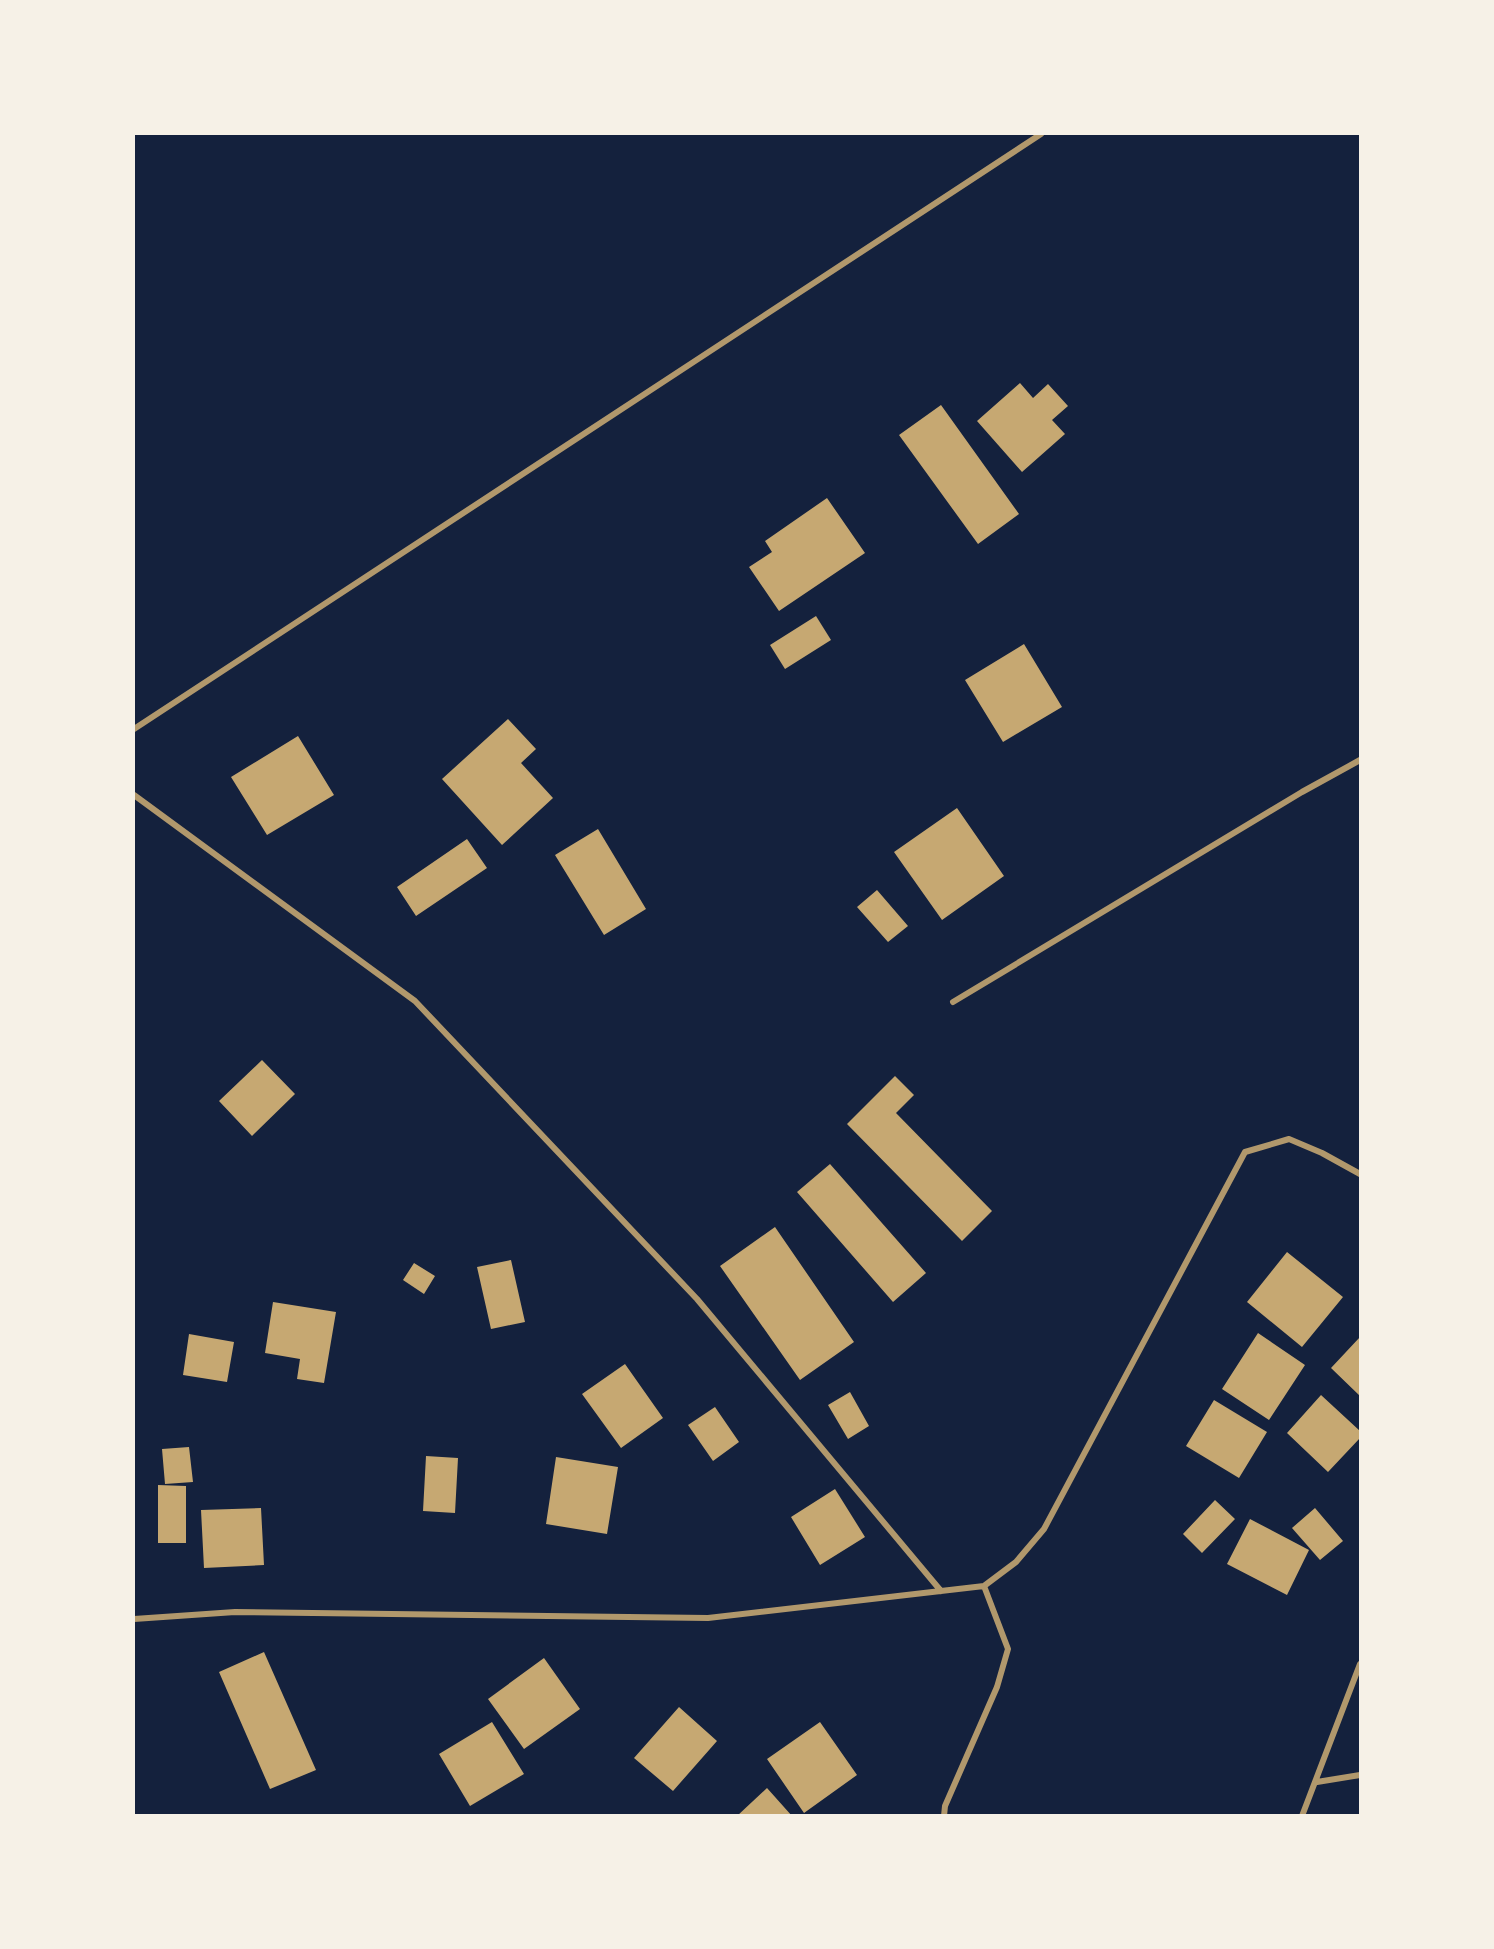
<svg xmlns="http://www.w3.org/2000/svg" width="1494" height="1949" font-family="Jost,sans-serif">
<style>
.building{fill:#c6a872}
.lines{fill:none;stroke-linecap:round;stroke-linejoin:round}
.minor{stroke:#b1986c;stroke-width:6}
</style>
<rect width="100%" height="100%" fill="#14213d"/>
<!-- building -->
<path class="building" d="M 1020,383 L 1033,398 L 1048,384 L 1068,406 L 1052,420 L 1065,434 L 1022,472 L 977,421 Z
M 941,405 L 1019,514 L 978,544 L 899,435 Z
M 827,498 L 865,553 L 779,611 L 749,567 L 772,552 L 765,541 Z
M 816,616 L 831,640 L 785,669 L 770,645 Z
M 1024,644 L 1062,707 L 1003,742 L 965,680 Z
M 508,719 L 536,749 L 521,763 L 553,798 L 502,845 L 442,779 Z
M 298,736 L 334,795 L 267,835 L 231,777 Z
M 957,808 L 1004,876 L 942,920 L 894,852 Z
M 598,829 L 646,909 L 604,935 L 555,855 Z
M 467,839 L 487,868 L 416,916 L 397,887 Z
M 877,890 L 908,926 L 888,942 L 857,907 Z
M 262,1060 L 295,1094 L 252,1136 L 219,1101 Z
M 895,1076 L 914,1095 L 896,1113 L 992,1211 L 962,1241 L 847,1124 Z
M 830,1164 L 926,1273 L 893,1302 L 797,1192 Z
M 775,1227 L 854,1342 L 800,1380 L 720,1266 Z
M 1287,1252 L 1343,1297 L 1302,1347 L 1247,1302 Z
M 511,1260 L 525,1322 L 491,1329 L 477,1267 Z
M 414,1263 L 435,1276 L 424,1294 L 403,1280 Z
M 273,1302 L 336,1312 L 324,1383 L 297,1379 L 300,1359 L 265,1353 Z
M 1258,1333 L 1305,1365 L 1269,1420 L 1222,1389 Z
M 189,1334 L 234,1342 L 227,1382 L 183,1375 Z
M 1360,1337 L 1360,1396 L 1331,1368 Z
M 625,1364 L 663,1418 L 621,1448 L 582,1394 Z
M 850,1392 L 869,1426 L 848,1439 L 828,1405 Z
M 1321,1395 L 1360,1431 L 1360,1438 L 1328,1472 L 1287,1433 Z
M 1214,1400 L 1267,1432 L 1239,1478 L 1186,1446 Z
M 715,1407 L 739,1442 L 713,1461 L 688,1425 Z
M 189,1447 L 193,1482 L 165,1484 L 162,1449 Z
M 426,1456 L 458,1458 L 455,1513 L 423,1511 Z
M 556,1457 L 618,1467 L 607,1534 L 546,1524 Z
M 158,1485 L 186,1486 L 186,1543 L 158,1543 Z
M 835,1489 L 865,1537 L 820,1565 L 791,1517 Z
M 1215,1500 L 1235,1519 L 1202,1553 L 1183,1534 Z
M 261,1508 L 264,1565 L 204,1568 L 201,1510 Z
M 1315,1508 L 1343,1541 L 1320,1560 L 1292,1528 Z
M 1250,1519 L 1309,1550 L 1287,1595 L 1227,1564 Z
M 264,1652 L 316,1770 L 270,1789 L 219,1672 Z
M 544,1658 L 580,1709 L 524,1749 L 488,1699 Z
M 679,1707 L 717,1741 L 673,1791 L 634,1758 Z
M 492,1722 L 524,1774 L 470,1806 L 439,1754 Z
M 820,1722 L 857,1775 L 804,1813 L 767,1759 Z
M 767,1788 L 792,1816 L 737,1816 Z"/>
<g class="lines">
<!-- minor -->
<path class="minor" d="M 134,729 L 1041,134
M 134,795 L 415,1001 L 697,1299 L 941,1591
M 953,1002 L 1302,792 L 1360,760
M 134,1619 L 235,1612 L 708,1618 L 984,1586 L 1016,1562 L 1044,1529 L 1245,1152 L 1289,1139 L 1322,1153 L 1360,1174
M 1317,1782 L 1360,1775
M 944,1816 L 945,1806 L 997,1687 L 1008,1649 L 984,1586
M 1302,1816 L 1360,1664"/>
</g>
<!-- border -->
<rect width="1494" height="1949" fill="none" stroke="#f6f1e7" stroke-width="270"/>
</svg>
